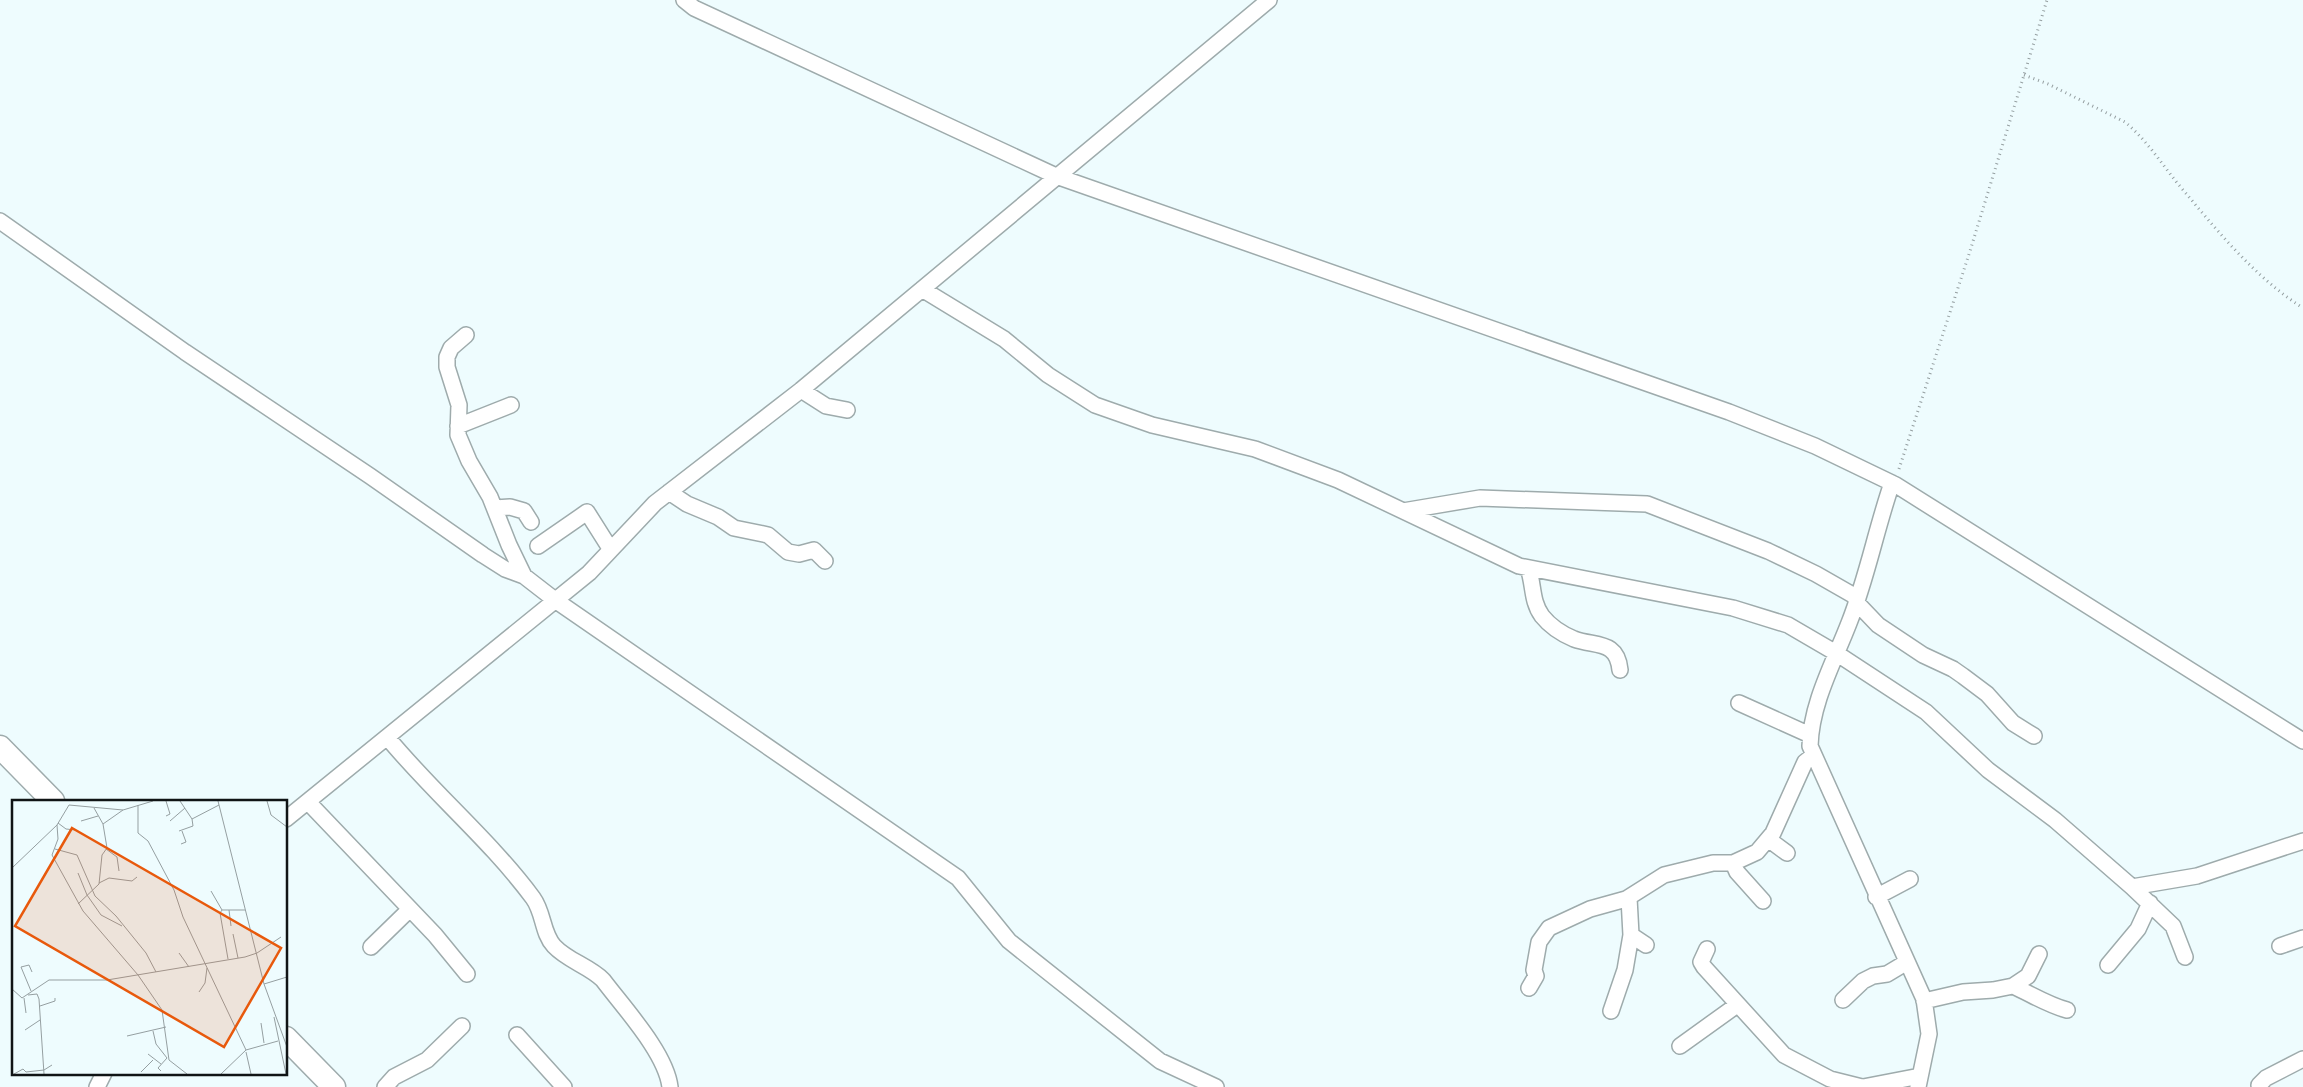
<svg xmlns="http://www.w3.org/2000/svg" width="2303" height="1087" font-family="'Space Grotesk',sans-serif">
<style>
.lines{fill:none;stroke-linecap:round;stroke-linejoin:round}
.street-casing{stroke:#9eabac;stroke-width:18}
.secondary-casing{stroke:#9eabac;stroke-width:25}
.path{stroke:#959fa1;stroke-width:3;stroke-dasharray:1 4;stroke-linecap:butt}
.street{stroke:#fff;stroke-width:15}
.secondary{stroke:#fff;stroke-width:22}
.inset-road{fill:none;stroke:#959fa1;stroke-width:1}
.view{fill:#e8590c;fill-opacity:0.15;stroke:#e8590c;stroke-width:2.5}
.inset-edge{fill:none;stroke:#101415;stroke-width:2.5}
</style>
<rect width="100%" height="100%" fill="#eefcfe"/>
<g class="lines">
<!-- street casing -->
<g class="street-casing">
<path id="street" d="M 684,0 L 694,8 L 1056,176 L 1729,412 L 1815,446 L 1896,485 L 2303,741
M 0,221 L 185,352 L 370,476 L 483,555 L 505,569 L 524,576 L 555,600 L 958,878 L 1009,941 L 1160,1061 L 1216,1087
M 922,289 L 1004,339 L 1048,375 L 1095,405 L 1152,425 L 1255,449 L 1338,480 L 1519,566 L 1733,608 L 1788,625 L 1836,653 L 1926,712 L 1988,770 L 2055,820 L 2132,887 L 2197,876 L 2303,841
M 466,335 L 451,348 L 447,357 L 447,367 L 459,405 L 458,435 L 469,461 L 490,497 L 509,545 L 524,576
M 801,390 L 826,406 L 847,410
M 458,426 L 511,405
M 1892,483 C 1876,529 1867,578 1849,623 C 1834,662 1811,703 1810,746 L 1924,999 L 1929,1034 L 1918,1087
M 669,492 L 687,504 L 718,517 L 734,528 L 768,535 L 788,552 L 799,554 L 814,550 L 825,561
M 495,508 L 510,507 L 524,511 L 531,522
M 1403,511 L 1480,498 L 1647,504 L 1768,551 L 1816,574 L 1858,598
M 538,546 L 587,512 L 611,550
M 1528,568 C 1534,584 1531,601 1542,616 C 1550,626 1562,634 1574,639 C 1596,647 1617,640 1620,670
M 1856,602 L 1878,625 L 1923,655 L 1953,669 L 1963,676 L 1987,694 L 2013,723 L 2034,736
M 1739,703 L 1810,735
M 387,737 C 433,793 490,840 533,898 C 544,913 542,933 554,946 C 568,961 589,966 603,980 C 624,1008 666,1053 670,1087
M 308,802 L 435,935 L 467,974
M 286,819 L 589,573 L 655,503 L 801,390 L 1269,0
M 1768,839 L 1787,853
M 1733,863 L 1737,872 L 1763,901
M 2132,887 L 2173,926 L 2185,957
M 1876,897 L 1910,879
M 1629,898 L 1631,935 L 1646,945
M 2280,946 L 2303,938
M 371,947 L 410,909
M 1707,949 L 1701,962 L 1704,967 L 1784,1055 L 1830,1079 L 1862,1087
M 2108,965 L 2138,929 L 2150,903
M 2013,986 C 2031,994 2048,1005 2067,1010
M 1529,988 L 1536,976 L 1534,970 L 1539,942 L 1549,928 L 1590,909 L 1626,899 L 1664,875 L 1713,863 L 1733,863 L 1757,852 L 1773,833 L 1805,762 L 1814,755
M 1843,1000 L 1863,981 L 1873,976 L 1887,974 L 1907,962
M 1924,1001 L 1963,992 L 1993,990 L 2013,986 L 2028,976 L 2039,954
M 1611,1011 L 1625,970 L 1631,935
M 517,1035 L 564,1087
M 1680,1046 L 1737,1005
M 2259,1085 L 2266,1078 L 2303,1059
M 97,1087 L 104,1073
M 385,1087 L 394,1077 L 427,1060 L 462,1026
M 1863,1087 L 1920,1076"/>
</g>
<!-- secondary casing -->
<g class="secondary-casing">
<path id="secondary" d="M 0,747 L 53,801
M 286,1038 L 334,1087"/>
</g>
<!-- path -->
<path class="path" d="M 2024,75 L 2048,84 L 2125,122 C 2149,142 2164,168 2184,191 C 2219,233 2256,278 2303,308
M 1899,469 L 1970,251 L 2047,0"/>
<!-- street -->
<use href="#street" class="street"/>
<!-- secondary -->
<use href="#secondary" class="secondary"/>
</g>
<!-- overview -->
<g transform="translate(12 800)">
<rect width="275" height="275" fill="#eefcfe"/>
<path class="inset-road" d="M 168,1 L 180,19 L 207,5M 206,1 L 252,184 L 275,247M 255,1 L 259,15 L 275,27M 126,5 L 126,33 L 136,41 L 162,90 L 171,117 L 234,250 L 266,241M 154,16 L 158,14 L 154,1M 69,21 L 86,16M 158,21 L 173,8M 46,23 L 54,29 L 64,30M 91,24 L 111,10M 45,25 L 46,39 L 40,55 L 71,111 L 126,175 L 150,210 L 157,260 L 175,274M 167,31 L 181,26 L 180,19M 169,44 L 174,42 L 170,31M 43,49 L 65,55 L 83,96 L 104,116 L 134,153 L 144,172M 94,49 L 105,57 L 107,71M 0,68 L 45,25 L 57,5 L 111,10 L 141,1M 66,73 L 75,95M 87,83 L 97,78 L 120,81 L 125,77M 199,91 L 210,110M 75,95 L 89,115 L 110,126M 66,104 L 87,84 L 90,55 L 95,48 L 91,24 L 82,8M 217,110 L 219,126M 221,134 L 226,158M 167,153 L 177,167M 216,159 L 208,113 L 210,110 L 233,110M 252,184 L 275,177M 0,189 L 10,198 L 37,180 L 95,180 L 233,157 L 245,153 L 269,137M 19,191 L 9,167 L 17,165 L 20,172M 187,192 L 193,183 L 195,168M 16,195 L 25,194 L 27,199 L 32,274M 12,198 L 14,213M 28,206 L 43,201 L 43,198M 262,217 L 274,274M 249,223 L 252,243M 13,230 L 28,220M 141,231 L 144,244 L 155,258M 115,236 L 154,227M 234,252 L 239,274M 136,254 L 149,264M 149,271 L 146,268 L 155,258M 129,272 L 141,260M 2,274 L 11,269 L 14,272 L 32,270 L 40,265M 209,274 L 234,250"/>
<path class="view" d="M 60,28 L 269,148 L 212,247 L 3,126 Z"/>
<rect width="275" height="275" class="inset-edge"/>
</g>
</svg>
